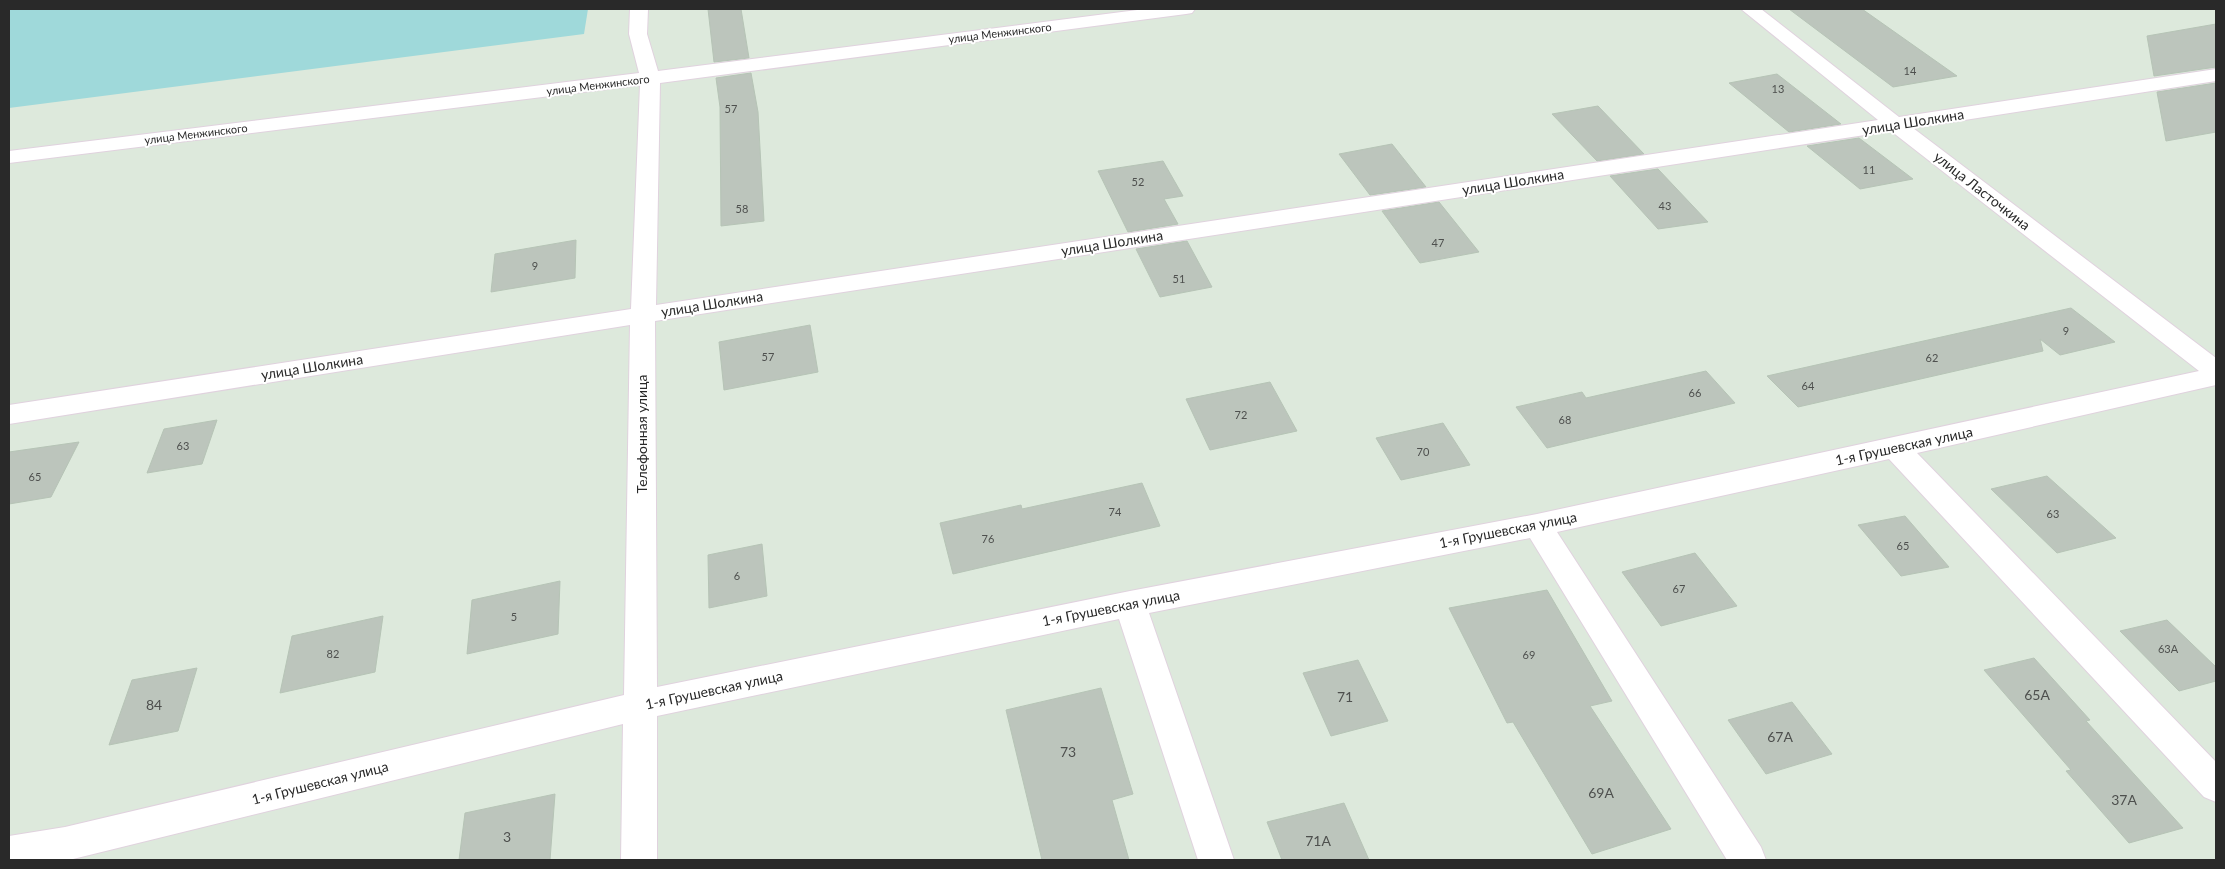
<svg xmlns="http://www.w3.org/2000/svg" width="2225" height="869" font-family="Lato,sans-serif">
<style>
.green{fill:#9fd9da}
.building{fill:#bcc5bc;stroke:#b6c4b6}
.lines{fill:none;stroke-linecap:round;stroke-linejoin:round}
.minor-casing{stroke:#e0d2de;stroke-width:2}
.minor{fill:#fff;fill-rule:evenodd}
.labels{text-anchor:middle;stroke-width:4;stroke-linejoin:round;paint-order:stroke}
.far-street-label{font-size:11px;fill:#292929;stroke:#fff}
.number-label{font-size:11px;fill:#4e504e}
.street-label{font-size:14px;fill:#292929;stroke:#fff}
.near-number-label{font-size:14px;fill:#4e504e}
</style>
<rect width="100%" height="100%" fill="#dde9dc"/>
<!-- green -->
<path class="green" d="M 9,9 L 588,9 L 584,34 L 9,108 Z"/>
<!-- building -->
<path class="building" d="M 708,9 L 741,9 L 749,58 L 714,62 Z
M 1789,9 L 1862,9 L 1957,76 L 1893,87 Z
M 2216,24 L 2216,67 L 2154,76 L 2147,36 Z
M 751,73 L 758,112 L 764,221 L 721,226 L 720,107 L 716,78 Z
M 1777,74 L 1841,124 L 1789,132 L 1729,83 Z
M 2216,83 L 2216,132 L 2166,141 L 2157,92 Z
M 1598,106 L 1644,154 L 1597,161 L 1552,114 Z
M 1859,138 L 1913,179 L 1860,189 L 1807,146 Z
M 1392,144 L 1426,187 L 1370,195 L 1339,154 Z
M 1163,161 L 1183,196 L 1164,199 L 1178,224 L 1128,232 L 1098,171 Z
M 1658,169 L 1708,222 L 1658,229 L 1610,176 Z
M 1439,202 L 1479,252 L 1420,263 L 1382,211 Z
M 576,240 L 575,278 L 491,292 L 495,254 Z
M 1187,241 L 1212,287 L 1160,297 L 1136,249 Z
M 2071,308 L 2115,342 L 2060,355 L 2040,339 L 2043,351 L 1798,407 L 1767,376 Z
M 810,325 L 818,372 L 724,390 L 719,342 Z
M 1706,371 L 1735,403 L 1547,448 L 1516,407 L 1582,392 L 1586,398 Z
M 1270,382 L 1297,431 L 1210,450 L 1186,399 Z
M 217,420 L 202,464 L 147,473 L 164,429 Z
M 1443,423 L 1470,465 L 1401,480 L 1376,438 Z
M 79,442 L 51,497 L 9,504 L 9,452 Z
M 2047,476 L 2116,538 L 2057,553 L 1991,489 Z
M 1142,483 L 1160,526 L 953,574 L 940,523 L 1021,505 L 1022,509 Z
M 1905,516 L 1949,567 L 1901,576 L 1858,525 Z
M 762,544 L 767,596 L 709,608 L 708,555 Z
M 1695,553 L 1737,606 L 1661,626 L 1622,572 Z
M 560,581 L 558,634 L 467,654 L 472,600 Z
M 1547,590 L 1612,701 L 1590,706 L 1671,829 L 1592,854 L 1513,722 L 1507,723 L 1449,608 Z
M 383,616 L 375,672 L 280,693 L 292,636 Z
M 2167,620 L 2216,667 L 2216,681 L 2179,691 L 2120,631 Z
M 2034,658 L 2090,720 L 2086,721 L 2183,828 L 2129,843 L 2066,771 L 2071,770 L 1984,670 Z
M 1358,660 L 1388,721 L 1331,736 L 1303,673 Z
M 197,668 L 178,731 L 109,745 L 132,680 Z
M 1101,688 L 1133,794 L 1112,800 L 1129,860 L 1042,860 L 1006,710 Z
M 1792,702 L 1832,754 L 1766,774 L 1728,720 Z
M 555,794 L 550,860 L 459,860 L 465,813 Z
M 1344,803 L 1369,860 L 1282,860 L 1267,822 Z"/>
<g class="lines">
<!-- minor casing -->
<g class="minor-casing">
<path id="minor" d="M 630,9 L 648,9 L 647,34 L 658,71 L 1145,9 L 1195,9 L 1192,13 L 1186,14 L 660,83 L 656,305 L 1878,120 L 1741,9 L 1761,9 L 1899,117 L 2216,69 L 2216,81 L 1913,128 L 2216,358 L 2216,385 L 1917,453 L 2216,762 L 2216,802 L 2204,797 L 1889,459 L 1557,532 L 1761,847 L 1766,860 L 1727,860 L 1530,538 L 1149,613 L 1234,860 L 1198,860 L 1119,619 L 657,716 L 657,860 L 621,860 L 623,724 L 69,860 L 9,860 L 9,836 L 65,827 L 624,695 L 630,325 L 9,424 L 9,405 L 631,309 L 640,85 L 9,163 L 9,151 L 639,73 L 629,34 ZM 1891,131 L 2199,371 L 1537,514 L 1130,591 L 657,687 L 655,321 Z"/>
</g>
<!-- minor -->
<use href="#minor" class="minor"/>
</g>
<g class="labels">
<!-- far-street labels -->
<g class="far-street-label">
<text transform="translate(1000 33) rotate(-7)" y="4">улица Менжинского</text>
<text transform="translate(598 85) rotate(-7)" y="4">улица Менжинского</text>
<text transform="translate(196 134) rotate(-7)" y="4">улица Менжинского</text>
</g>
<!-- number labels -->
<g class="number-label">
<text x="1910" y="75">14</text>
<text x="1778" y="93">13</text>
<text x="731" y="113">57</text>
<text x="1869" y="174">11</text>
<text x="1138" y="186">52</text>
<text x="1665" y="210">43</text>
<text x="742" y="213">58</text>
<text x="1438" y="247">47</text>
<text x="535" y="270">9</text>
<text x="1179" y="283">51</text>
<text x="2066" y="335">9</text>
<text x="768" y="361">57</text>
<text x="1932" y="362">62</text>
<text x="1808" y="390">64</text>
<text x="1695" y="397">66</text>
<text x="1241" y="419">72</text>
<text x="1565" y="424">68</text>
<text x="183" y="450">63</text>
<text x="1423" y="456">70</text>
<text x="35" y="481">65</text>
<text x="1115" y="516">74</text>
<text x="2053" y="518">63</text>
<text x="988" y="543">76</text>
<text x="1903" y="550">65</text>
<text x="737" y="580">6</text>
<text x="1679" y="593">67</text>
<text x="514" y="621">5</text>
<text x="2168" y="653">63А</text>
<text x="333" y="658">82</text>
<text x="1529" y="659">69</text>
</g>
<!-- street labels -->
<g class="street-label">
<text transform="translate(1913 122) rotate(-9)" y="5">улица Шолкина</text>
<text transform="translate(1513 182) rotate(-9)" y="5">улица Шолкина</text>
<text transform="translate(1982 191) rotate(38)" y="5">улица Ласточкина</text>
<text transform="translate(1112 243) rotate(-9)" y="5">улица Шолкина</text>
<text transform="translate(712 304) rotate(-9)" y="5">улица Шолкина</text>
<text transform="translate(312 367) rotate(-9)" y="5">улица Шолкина</text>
<text transform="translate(642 434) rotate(-90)" y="5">Телефонная улица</text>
<text transform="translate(1904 446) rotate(-12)" y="5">1-я Грушевская улица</text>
<text transform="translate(1508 530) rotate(-11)" y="5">1-я Грушевская улица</text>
<text transform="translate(1111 608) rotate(-11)" y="5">1-я Грушевская улица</text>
<text transform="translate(714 690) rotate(-12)" y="5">1-я Грушевская улица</text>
<text transform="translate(320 783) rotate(-14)" y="5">1-я Грушевская улица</text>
</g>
<!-- near-number labels -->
<g class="near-number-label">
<text x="2037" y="700">65А</text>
<text x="1345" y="702">71</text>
<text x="154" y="710">84</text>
<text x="1780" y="742">67А</text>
<text x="1068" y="757">73</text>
<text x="1601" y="798">69А</text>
<text x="2124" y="805">37А</text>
<text x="507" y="842">3</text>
<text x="1318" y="846">71А</text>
</g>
</g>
<!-- border -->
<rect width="2225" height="869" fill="none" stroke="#292929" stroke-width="20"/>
</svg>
